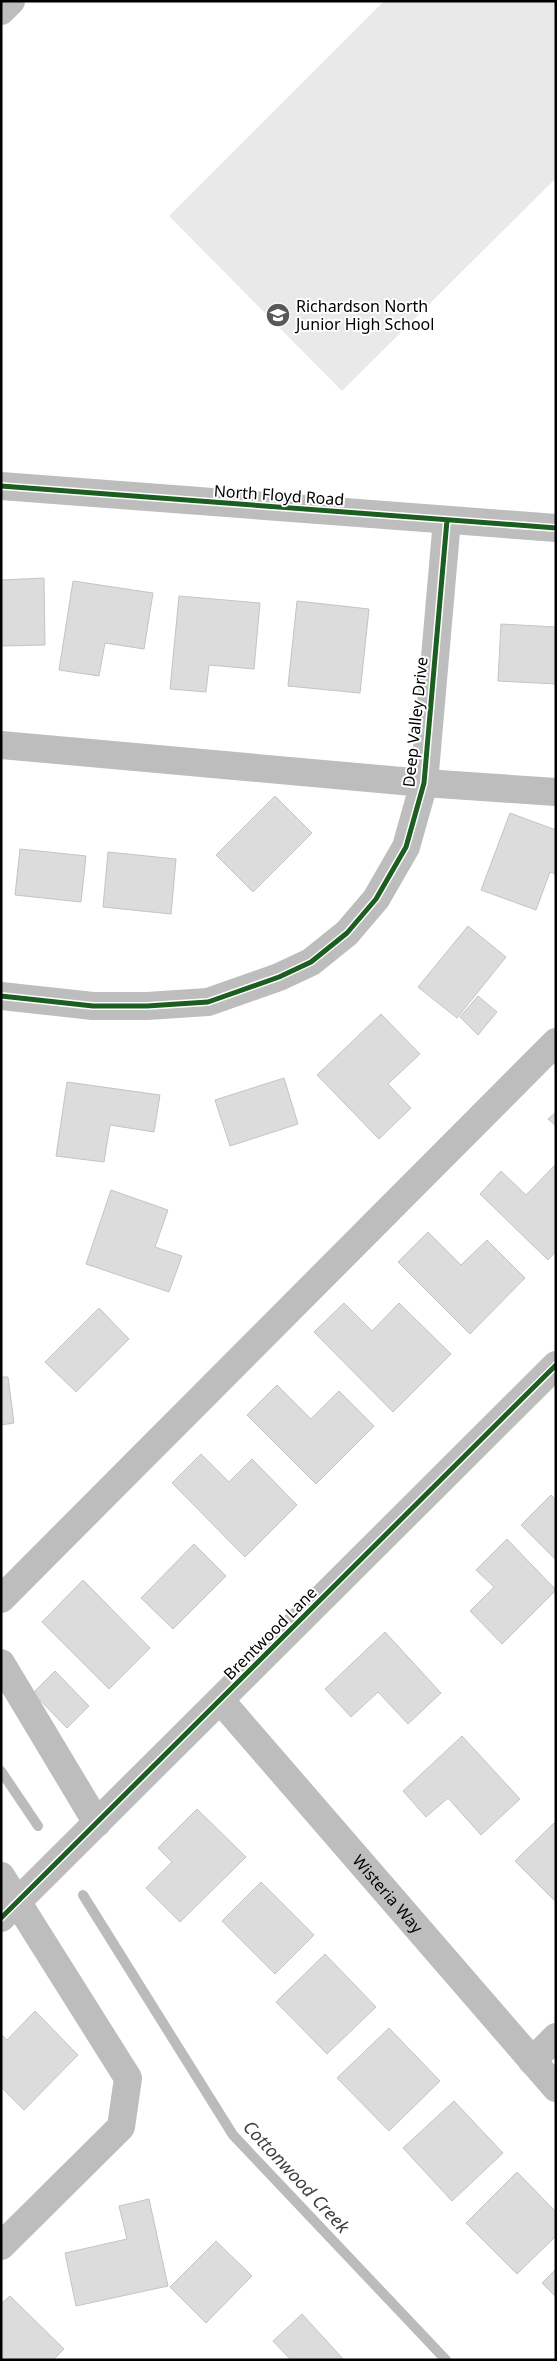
<svg xmlns="http://www.w3.org/2000/svg" width="557" height="2361" font-family="'Noto Sans',sans-serif">
<style>
.green{fill:#e9e9e9}
.lines{fill:none;stroke-linecap:round;stroke-linejoin:round}
.stream{stroke:#bbb;stroke-width:10}
.building{fill:#dcdcdc;stroke:#c4c4c4}
.minor{stroke:#bdbdbd;stroke-width:28}
.cycleway-casing{stroke:#fff;stroke-width:8}
.cycleway{stroke:#1b5e20;stroke-width:5}
.labels{text-anchor:middle;stroke-width:4;stroke-linejoin:round;paint-order:stroke}
.poi-label{font-size:16px;fill:#000;stroke:#fff;text-anchor:start}
.street-label{font-size:16px;fill:#000;stroke:#fff}
.water-label{font-size:18px;font-style:italic;fill:#3f3f3f;stroke:#fff}
</style>
<rect width="100%" height="100%" fill="#fff"/>
<!-- green -->
<path class="green" d="M 384,1 L 556,1 L 556,178 L 342,391 L 169,216 Z"/>
<g class="lines">
<!-- stream -->
<path class="stream" d="M 1,1771 L 38,1826
M 83,1895 L 233,2135 L 446,2360"/>
</g>
<!-- building -->
<path class="building" d="M 44,578 L 45,645 L 1,646 L 1,580 Z
M 73,581 L 153,593 L 144,649 L 105,643 L 99,676 L 59,670 Z
M 179,596 L 260,603 L 254,669 L 209,665 L 206,692 L 170,689 Z
M 297,601 L 369,609 L 360,693 L 288,686 Z
M 501,624 L 556,627 L 556,684 L 498,681 Z
M 275,796 L 312,833 L 253,892 L 216,855 Z
M 510,813 L 556,830 L 556,874 L 550,872 L 536,910 L 481,890 Z
M 20,849 L 86,856 L 81,902 L 15,895 Z
M 108,852 L 176,859 L 171,914 L 103,907 Z
M 468,926 L 506,957 L 457,1018 L 418,987 Z
M 478,996 L 497,1012 L 478,1035 L 460,1017 Z
M 381,1014 L 420,1054 L 388,1084 L 411,1108 L 379,1139 L 317,1075 Z
M 284,1078 L 298,1124 L 230,1146 L 215,1100 Z
M 67,1082 L 160,1095 L 154,1132 L 110,1125 L 104,1162 L 56,1156 Z
M 556,1112 L 556,1126 L 548,1119 Z
M 556,1164 L 556,1251 L 548,1260 L 480,1194 L 501,1171 L 526,1195 Z
M 111,1190 L 168,1210 L 155,1247 L 182,1256 L 169,1292 L 86,1264 Z
M 428,1232 L 461,1265 L 487,1240 L 525,1278 L 470,1334 L 398,1262 Z
M 344,1303 L 372,1331 L 399,1303 L 451,1354 L 393,1412 L 314,1332 Z
M 99,1308 L 129,1339 L 76,1392 L 45,1362 Z
M 1,1377 L 8,1377 L 14,1423 L 1,1425 Z
M 277,1385 L 311,1419 L 339,1391 L 374,1426 L 316,1484 L 247,1415 Z
M 201,1454 L 229,1482 L 252,1459 L 297,1505 L 245,1557 L 172,1483 Z
M 551,1495 L 556,1500 L 556,1560 L 521,1525 Z
M 507,1539 L 556,1590 L 502,1644 L 470,1611 L 494,1587 L 476,1570 Z
M 194,1544 L 226,1576 L 173,1629 L 141,1598 Z
M 83,1580 L 150,1648 L 109,1689 L 42,1622 Z
M 385,1632 L 441,1693 L 408,1724 L 378,1692 L 351,1717 L 325,1689 Z
M 55,1671 L 89,1706 L 67,1728 L 33,1693 Z
M 462,1736 L 520,1799 L 481,1835 L 448,1798 L 426,1817 L 403,1791 Z
M 197,1809 L 246,1857 L 180,1922 L 146,1888 L 172,1862 L 158,1848 Z
M 554,1823 L 556,1825 L 556,1902 L 515,1861 Z
M 261,1882 L 314,1935 L 275,1974 L 222,1921 Z
M 325,1954 L 376,2007 L 327,2054 L 276,2002 Z
M 35,2011 L 78,2055 L 24,2110 L 1,2087 L 1,2034 L 7,2040 Z
M 389,2028 L 440,2081 L 389,2131 L 337,2078 Z
M 454,2101 L 503,2153 L 452,2201 L 403,2148 Z
M 517,2172 L 556,2212 L 556,2236 L 517,2274 L 466,2223 Z
M 149,2199 L 168,2286 L 76,2306 L 65,2253 L 127,2239 L 119,2206 Z
M 216,2241 L 252,2276 L 206,2323 L 170,2287 Z
M 556,2269 L 556,2297 L 542,2283 Z
M 10,2296 L 64,2349 L 53,2360 L 1,2360 L 1,2304 Z
M 302,2314 L 344,2360 L 291,2360 L 273,2341 Z"/>
<g class="lines">
<!-- minor -->
<g class="minor">
<path d="M 1,11 L 11,1"/>
<path d="M 1,486 L 556,528"/>
<path d="M 1,745 L 424,783 L 556,792"/>
<path d="M 1,996 L 93,1006 L 147,1006 L 208,1002 L 279,977 L 311,962 L 347,933 L 376,899 L 406,847 L 424,783 L 447,520"/>
<path d="M 1,1599 L 556,1042"/>
<path d="M 1,1663 L 97,1823"/>
<path id="s1" d="M 221,1701 L 556,2088"/>
<path d="M 1,1876 L 128,2078 L 121,2127 L 1,2246"/>
<path d="M 1,1918 L 556,1365"/>
<path d="M 532,2061 L 556,2037"/>
</g>
<!-- cycleway casing -->
<g class="cycleway-casing">
<path id="cycleway" d="M 1,486 L 556,528
M 1,996 L 93,1006 L 147,1006 L 208,1002 L 279,977 L 311,962 L 347,933 L 376,899 L 406,847 L 424,783 L 447,520
M 1,1918 L 556,1365"/>
</g>
<!-- cycleway -->
<use href="#cycleway" class="cycleway"/>
</g>
<!-- icons -->
<defs>
<g id="school-disc" transform="scale(1.25)"><circle r="9.5" fill="#595959" stroke="#fff"/><path d="M0-5L7-2L0 1L-7-2ZM-4 1L0 2.5L4 1V4Q0 6-4 4Z" fill="#fff"/></g>
</defs>
<g fill-rule="evenodd">
<use href="#school-disc" x="278" y="315"/>
</g>
<g class="labels">
<!-- poi labels -->
<g class="poi-label">
<text x="296" y="312">Richardson North<tspan x="296" dy="18">Junior High School</tspan></text>
</g>
<!-- street labels -->
<g class="street-label">
<text transform="translate(279 495) rotate(4)" y="6">North Floyd Road</text>
<text transform="translate(415 722) rotate(-84)" y="6">Deep Valley Drive</text>
<text transform="translate(270 1633) rotate(-45)" y="6">Brentwood Lane</text>
<text dy="6" stroke="none"><textPath href="#s1" startOffset="255">Wisteria Way</textPath></text>
</g>
<!-- water labels -->
<g class="water-label">
<text transform="translate(296 2177) rotate(47)" y="6">Cottonwood Creek</text>
</g>
</g>
<!-- border -->
<rect width="557" height="2361" fill="none" stroke="#000000" stroke-width="5"/>
</svg>
